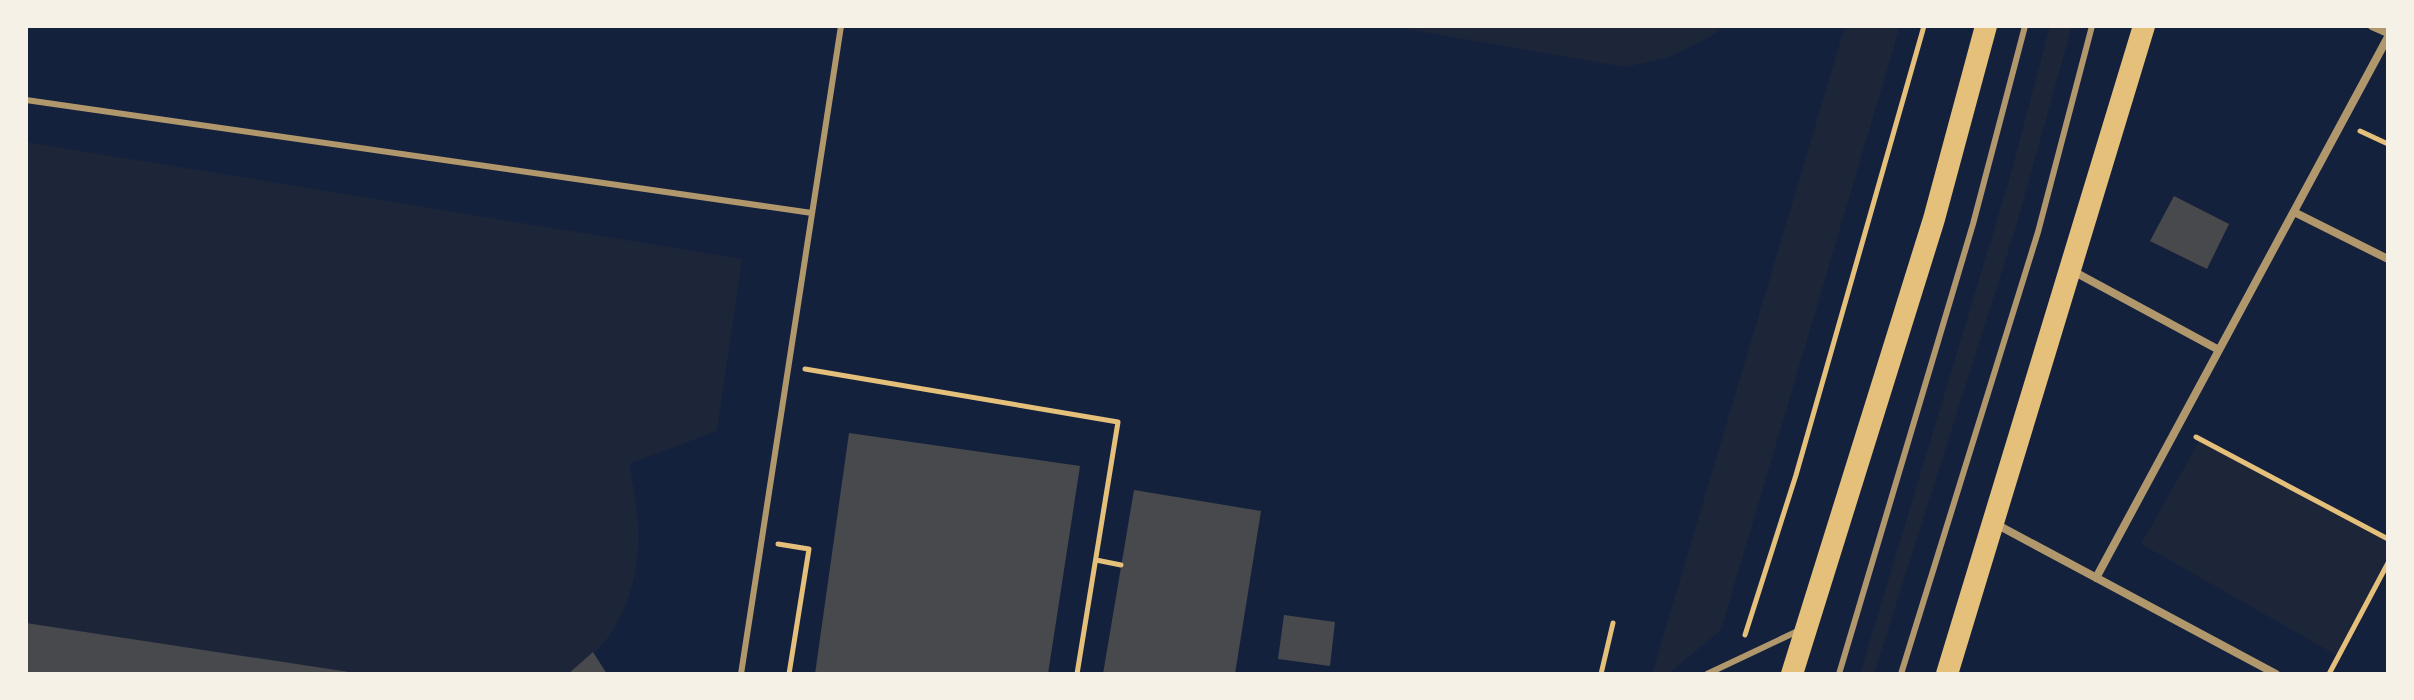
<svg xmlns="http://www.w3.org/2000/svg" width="2414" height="700" font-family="'Zilla Slab',serif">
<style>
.green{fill:#1d2539}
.building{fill:#48494c}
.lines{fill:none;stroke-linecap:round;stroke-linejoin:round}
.path{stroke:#e5c07b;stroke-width:5}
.service{stroke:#b1986c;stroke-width:6}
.minor{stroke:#b1986c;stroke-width:8}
.trunk{stroke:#e5c07b;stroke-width:22}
</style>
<rect width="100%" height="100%" fill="#14213d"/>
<!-- green -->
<path class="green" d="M 1389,26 L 1725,26 L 1708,38 L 1667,58 L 1625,67 Z
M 1845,26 L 1900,26 L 1721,630 L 1668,674 L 1652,674 Z
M 2050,26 L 2072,26 L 2015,230 L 1874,674 L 1860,674 L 2010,177 Z
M 26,142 L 742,259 L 717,431 L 629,464 C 642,526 646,580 609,636 C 599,650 581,662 568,674 L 358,674 L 26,624 Z
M 2200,440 L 2388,539 L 2388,563 L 2338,656 L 2141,544 Z"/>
<!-- building -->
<path class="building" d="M 2174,196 L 2229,224 L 2207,269 L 2150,241 Z
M 849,433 L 1080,466 L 1048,674 L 815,674 Z
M 1134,490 L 1261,511 L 1235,674 L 1103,674 Z
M 1284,615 L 1335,622 L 1330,666 L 1278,659 Z
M 26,623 L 349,672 L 349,674 L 26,674 Z
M 593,652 L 607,674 L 568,674 Z"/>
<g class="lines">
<!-- path -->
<path class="path" d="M 2360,131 L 2388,144
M 805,369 L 1118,422 L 1077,674
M 2196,437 L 2388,539
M 778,544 L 809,549 L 789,674
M 1096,560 L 1121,565
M 1745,635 L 1796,475 L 1924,26
M 1601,674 L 1613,623
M 2329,674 L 2388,563"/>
<!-- service -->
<path class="service" d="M 26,100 L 812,213
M 741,674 L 841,26
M 1707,674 L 1800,630
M 1839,674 L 1973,224 L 2025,26
M 1901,674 L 2038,232 L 2092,26"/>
<!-- minor -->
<path class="minor" d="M 2372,26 L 2388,33
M 2294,212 L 2388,259
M 2071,270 L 2219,350
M 1994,523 L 2276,674
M 2096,578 L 2388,37"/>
<!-- trunk -->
<path class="trunk" d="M 1792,674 L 1934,219 L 1986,26
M 1947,674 L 2144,26"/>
</g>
<!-- border -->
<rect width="2414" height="700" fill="none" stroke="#f6f1e7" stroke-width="56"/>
</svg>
